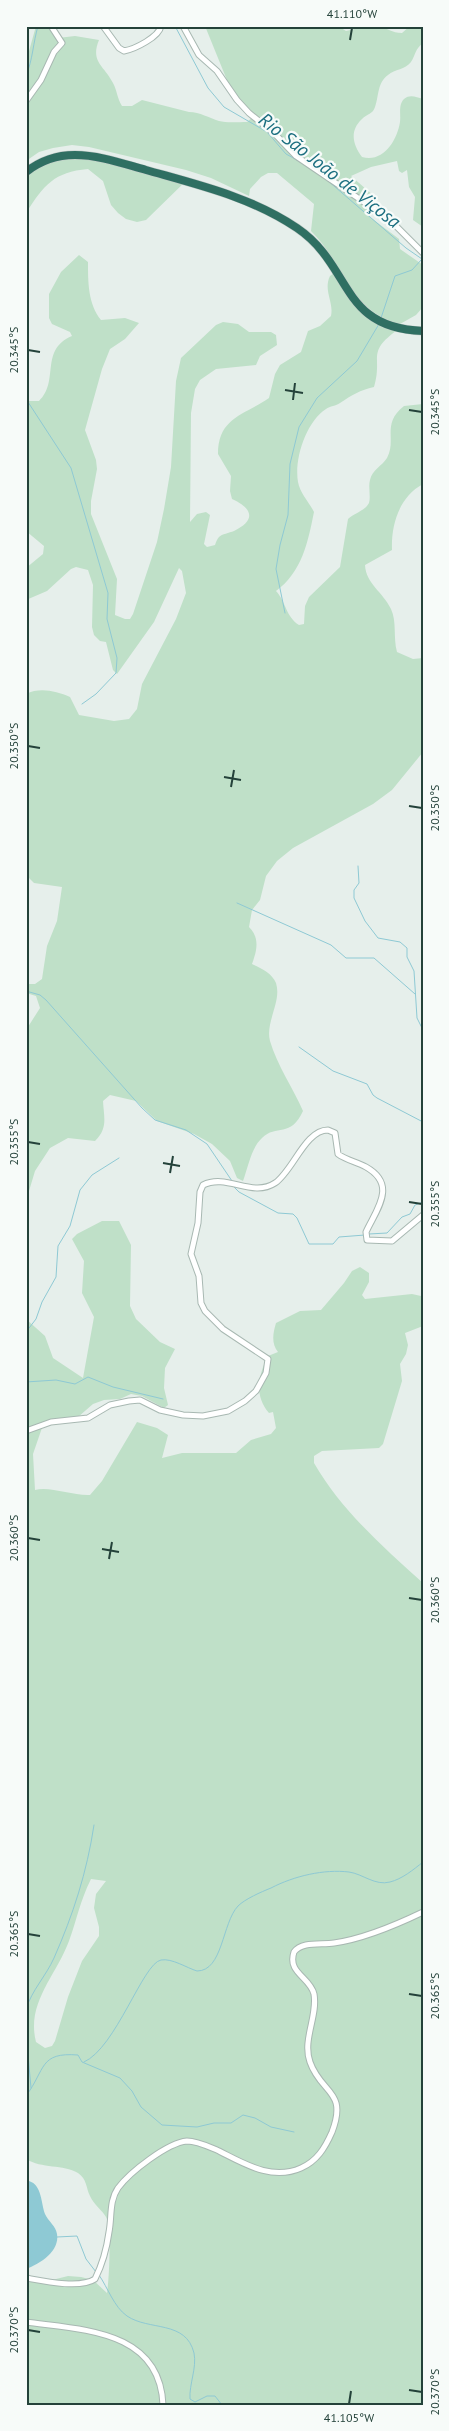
<svg xmlns="http://www.w3.org/2000/svg" width="449" height="2431" font-family="'PT Sans',sans-serif">
<style>
.green{fill:#bfe0c8;fill-rule:evenodd}
.water{fill:#8ec9d4}
.lines{fill:none;stroke-linecap:round;stroke-linejoin:round}
.stream{stroke:#8ec9d4;stroke-width:1}
.minor-casing{stroke:#a8b8b2;stroke-width:7}
.highway-casing{stroke:#c2cac8;stroke-width:9}
.minor{stroke:#fff;stroke-width:5}
.highway{stroke:#2f6f62;stroke-width:8}
.ticks{fill:none;stroke:#24423a;stroke-width:2}
.labels{text-anchor:middle;stroke-width:4.5;stroke-linejoin:round;paint-order:stroke}
.water-label{font-size:19px;font-style:italic;fill:#1c6f80;stroke:#f7fbf9}
.neatline{fill:none;stroke:#24423a;stroke-width:2}
.ticks-label{font-size:12px;text-anchor:middle;fill:#24423a}
</style>
<rect width="100%" height="100%" fill="#e6efeb"/>
<!-- green -->
<path class="green" d="M 36,26 L 52,26 L 58,38 L 75,36 L 99,40 C 90,62 104,65 113,83 C 117,90 117,98 122,106 L 132,106 L 142,100 L 189,112 C 200,112 209,118 219,121 C 226,123 238,122 247,122 L 253,117 L 231,90 L 205,26 L 338,26 L 346,31 C 357,29 367,24 378,26 C 387,28 392,33 402,33 L 410,26 L 423,26 L 423,43 C 415,49 416,54 411,62 C 405,70 395,69 388,75 C 377,83 379,96 375,107 C 373,114 367,114 362,119 C 349,131 353,145 362,157 C 383,163 397,141 400,122 C 401,115 398,105 404,99 C 410,94 416,97 423,99 L 421,151 L 423,227 L 413,220 L 415,197 L 409,187 L 407,170 L 402,173 L 399,171 L 397,161 L 371,167 L 351,176 L 374,196 L 366,214 L 399,239 L 400,249 L 423,265 L 423,307 L 416,315 L 400,324 C 350,312 344,263 311,231 L 314,204 L 277,173 L 268,173 L 261,177 L 250,189 L 249,196 L 211,178 L 186,170 L 89,147 L 72,145 L 53,148 L 39,152 L 26,161 L 26,62 Z
M 63,154 L 189,178 L 146,220 L 137,222 L 126,219 L 118,213 L 111,205 L 103,181 L 88,169 C 54,172 44,185 26,213 L 26,171 Z
M 79,255 L 88,262 C 88,282 88,304 101,320 L 125,318 L 139,323 L 125,339 L 110,349 L 102,369 L 85,430 L 96,460 L 97,469 L 91,501 L 91,514 L 117,579 L 115,615 L 125,619 L 130,619 L 133,614 L 157,542 L 164,509 L 171,467 L 176,381 L 181,358 L 216,325 L 223,322 L 238,324 L 249,332 L 271,332 L 276,335 L 277,345 L 260,356 L 256,365 L 216,369 L 200,380 L 195,389 L 191,413 L 190,522 L 197,514 L 206,512 L 210,515 L 204,544 L 207,547 L 215,545 C 216,542 217,539 219,537 C 222,534 229,533 234,531 C 257,520 252,508 232,499 L 230,491 L 231,476 L 218,454 C 218,417 245,415 269,398 L 275,374 L 280,365 L 301,352 L 308,331 L 320,326 L 331,316 C 334,302 323,290 330,276 L 334,273 C 351,300 363,323 396,331 C 366,353 383,357 374,387 C 360,390 352,395 340,403 C 336,406 330,406 326,409 C 306,422 294,459 298,482 C 300,493 309,502 314,512 C 308,542 302,572 276,591 C 286,602 286,617 299,625 L 304,624 L 305,606 L 309,597 L 340,567 L 348,519 C 354,513 365,511 369,503 C 371,496 368,487 370,480 C 372,470 382,466 387,458 C 397,440 381,424 404,406 L 423,404 L 423,484 C 399,497 391,525 392,550 L 365,565 C 366,584 383,592 391,609 C 397,622 393,637 397,652 L 413,659 L 423,658 L 423,752 L 392,790 L 373,804 L 293,848 L 277,861 L 266,876 L 260,900 L 252,910 L 249,927 C 260,938 257,950 252,964 C 261,968 272,973 276,983 C 282,1002 265,1022 270,1041 C 277,1065 293,1088 303,1111 C 291,1138 276,1124 262,1138 C 251,1148 248,1168 243,1181 L 237,1178 L 230,1161 L 212,1144 L 194,1134 L 157,1121 L 136,1101 L 110,1095 L 103,1101 C 104,1118 108,1128 95,1141 L 68,1138 L 50,1148 L 35,1171 L 26,1201 L 26,1030 L 40,1008 L 36,996 L 26,993 L 26,984 L 35,984 L 42,979 L 47,946 L 57,921 L 62,887 L 34,883 L 26,875 L 26,694 C 40,687 56,691 70,697 L 79,715 L 114,721 L 129,719 L 137,709 L 142,684 L 176,619 L 186,593 L 182,571 L 179,568 L 154,622 L 117,674 L 113,670 L 106,642 L 100,641 L 94,635 L 92,627 L 93,585 L 88,570 L 76,567 L 71,569 L 47,591 L 26,600 L 26,568 L 43,554 L 44,546 L 26,531 L 26,401 L 39,401 C 60,381 39,350 72,336 L 70,332 L 52,324 L 49,318 L 49,294 L 61,272 Z
M 102,1221 L 119,1221 L 131,1245 L 130,1306 L 136,1319 L 160,1342 L 175,1349 L 165,1368 L 164,1388 L 168,1405 L 164,1408 L 142,1396 L 131,1394 L 120,1399 L 104,1400 L 93,1404 L 78,1417 L 44,1422 L 33,1454 L 35,1490 C 50,1486 73,1496 90,1495 L 102,1481 L 137,1422 L 157,1428 L 168,1435 L 162,1458 L 182,1453 L 236,1453 L 251,1440 L 271,1434 L 276,1428 L 273,1412 L 269,1413 C 254,1395 258,1376 268,1356 L 278,1352 C 271,1343 273,1333 276,1323 L 300,1311 L 321,1310 L 344,1283 L 352,1271 L 360,1267 L 369,1273 L 369,1282 L 362,1295 L 365,1299 L 412,1294 L 421,1296 L 423,1326 L 405,1333 L 408,1345 L 406,1354 L 400,1364 L 402,1381 L 383,1444 L 379,1448 L 322,1451 L 314,1456 L 314,1463 C 341,1510 383,1547 423,1583 L 423,2405 L 26,2405 L 26,2279 L 48,2281 L 68,2276 L 81,2277 L 93,2280 L 107,2293 C 109,2281 112,2227 106,2217 C 102,2210 94,2205 90,2196 C 86,2188 87,2179 78,2173 C 63,2164 42,2169 26,2159 L 26,1564 L 28,1561 L 26,1559 L 26,1480 L 29,1477 L 26,1477 L 26,1319 L 45,1336 L 53,1358 L 83,1378 L 94,1317 L 82,1293 L 84,1261 L 72,1239 L 77,1234 ZM 91,1879 L 106,1881 L 96,1894 L 94,1908 L 99,1927 L 99,1936 L 82,1961 L 68,1997 L 55,2041 L 52,2046 L 45,2048 L 36,2042 C 26,2003 56,1976 69,1941 C 77,1919 80,1901 91,1879 Z"/>
<!-- water -->
<path class="water" d="M 29,2181 C 42,2185 41,2203 45,2214 C 48,2221 56,2226 57,2234 C 60,2251 40,2264 26,2269 L 26,2182 Z"/>
<g class="lines">
<!-- stream -->
<path class="stream" d="M 175,26 L 208,88 L 224,107 L 267,132 L 286,154 L 306,165
M 26,76 C 33,59 33,43 38,26
M 327,180 L 406,248 L 422,259
M 381,318 L 395,276 L 412,270 L 422,259
M 26,399 L 71,468 L 108,593 L 107,619 L 117,658 L 116,673 L 96,694 L 82,704
M 285,613 L 276,569 L 280,545 L 288,515 L 290,464 L 299,427 L 317,398 L 357,361 L 379,324
M 358,866 L 359,883 L 354,890 L 354,898 L 365,921 L 378,938 L 400,942 L 407,948 L 407,957 L 414,971 L 417,1018 L 423,1030
M 237,903 L 331,945 L 346,958 L 374,958 L 415,994
M 26,991 L 40,995 L 46,1000 L 142,1108 L 155,1120 L 186,1130 L 207,1144 L 232,1181
M 299,1047 L 333,1071 L 367,1084 L 373,1095 L 377,1098 L 423,1122
M 234,1187 L 239,1192 L 278,1213 L 293,1214 L 297,1218 L 309,1244 L 333,1244 L 339,1237 L 365,1235
M 369,1234 L 387,1233 L 402,1217 L 410,1214 L 415,1205 L 423,1202
M 26,1332 L 36,1319 L 42,1302 L 56,1277 L 58,1246 L 70,1226 L 80,1190 L 92,1175 L 119,1158
M 26,1382 L 56,1380 L 75,1384 L 88,1377 L 113,1387 L 163,1399
M 26,2009 C 32,1990 46,1976 54,1958 C 73,1915 87,1872 94,1825
M 26,2033 L 31,2088
M 84,2062 C 116,2048 143,1963 161,1960 C 172,1958 187,1968 197,1971 C 223,1971 222,1923 238,1906 C 245,1899 261,1892 271,1888 C 294,1876 324,1869 349,1872 C 363,1874 375,1886 390,1882 C 402,1879 413,1870 423,1862
M 26,2096 C 46,2069 39,2052 78,2055 L 82,2062 L 120,2078 L 132,2091 L 141,2107 L 162,2125 L 197,2127 L 214,2123 L 231,2123 L 243,2115 L 255,2118 L 271,2127 L 294,2132
M 57,2237 L 77,2236 L 86,2259 L 96,2272
M 99,2275 C 108,2288 114,2307 127,2316 C 149,2331 186,2320 194,2353 C 197,2368 189,2384 190,2399 L 195,2402 L 207,2396 L 215,2396 L 222,2405"/>
<!-- minor casing -->
<g class="minor-casing">
<path id="minor" d="M 103,26 L 119,48 L 124,51 C 135,49 159,37 161,26
M 183,26 L 199,55 L 217,71 L 237,100 L 249,113 L 275,134 L 296,156 L 389,219 L 423,253
M 26,101 L 41,80 L 54,52 L 62,43 L 51,26
M 26,1431 L 51,1422 L 88,1418 L 110,1405 L 129,1401 L 140,1400 L 160,1410 L 183,1415 L 203,1416 L 228,1411 L 245,1401 L 256,1391 L 266,1373 L 268,1359 L 223,1329 L 205,1311 L 201,1303 L 199,1276 L 191,1254 L 198,1223 L 200,1192 L 203,1185 C 227,1173 252,1198 275,1183 C 293,1171 305,1130 328,1130 L 335,1133 L 338,1154 C 346,1160 357,1162 366,1167 C 398,1185 376,1210 366,1232 L 367,1240 L 392,1241 L 423,1215
M 26,2278 C 43,2281 80,2289 95,2279 C 102,2265 107,2247 109,2232 C 112,2217 109,2201 118,2188 C 130,2172 167,2143 187,2141 C 198,2141 209,2147 219,2151 C 245,2164 272,2181 301,2168 C 317,2161 325,2148 332,2132 C 348,2090 321,2094 310,2062 C 302,2040 318,2016 314,1994 C 310,1977 287,1973 294,1952 C 302,1941 321,1945 334,1943 C 363,1939 396,1925 423,1912
M 26,2322 C 83,2330 160,2330 163,2405"/>
</g>
<!-- highway casing -->
<g class="highway-casing">
<path id="highway" d="M 26,172 C 40,161 57,155 75,155 C 99,155 124,164 146,170 C 199,185 251,197 297,228 C 353,266 339,328 423,331"/>
</g>
<!-- minor -->
<use href="#minor" class="minor"/>
<!-- highway -->
<use href="#highway" class="highway"/>
</g>
<!-- ticks -->
<path class="ticks" d="M 350,40 L 352,28M 28,350 L 40,352M 285,390 L 303,393M 293,400 L 295,383M 409,410 L 422,412M 28,746 L 40,748M 224,777 L 241,780M 231,787 L 234,770M 409,806 L 422,808M 28,1142 L 40,1144M 163,1163 L 180,1166M 170,1173 L 173,1156M 409,1202 L 422,1204M 28,1538 L 40,1540M 102,1549 L 119,1552M 109,1559 L 112,1542M 409,1598 L 422,1600M 28,1934 L 40,1936M 409,1994 L 422,1996M 28,2330 L 40,2332M 409,2390 L 422,2392M 349,2404 L 351,2391"/>
<g class="labels">
<!-- water labels -->
<g class="water-label">
<text transform="translate(330 170) rotate(38)" y="7">Rio São João de Viçosa</text>
</g>
</g>
<!-- border -->
<rect width="449" height="2431" fill="none" stroke="#f7fbf9" stroke-width="55"/>
<rect x="28" y="28" width="394" height="2376" class="neatline"/>
<g class="ticks-label">
<text x="352" y="18">41.110°W</text>
<text transform="translate(14 350) rotate(-90)" y="4">20.345°S</text>
<text transform="translate(435 412) rotate(-90)" y="4">20.345°S</text>
<text transform="translate(14 746) rotate(-90)" y="4">20.350°S</text>
<text transform="translate(435 808) rotate(-90)" y="4">20.350°S</text>
<text transform="translate(14 1142) rotate(-90)" y="4">20.355°S</text>
<text transform="translate(435 1204) rotate(-90)" y="4">20.355°S</text>
<text transform="translate(14 1538) rotate(-90)" y="4">20.360°S</text>
<text transform="translate(435 1600) rotate(-90)" y="4">20.360°S</text>
<text transform="translate(14 1934) rotate(-90)" y="4">20.365°S</text>
<text transform="translate(435 1996) rotate(-90)" y="4">20.365°S</text>
<text transform="translate(14 2330) rotate(-90)" y="4">20.370°S</text>
<text transform="translate(435 2392) rotate(-90)" y="4">20.370°S</text>
<text x="349" y="2422">41.105°W</text>
</g>
</svg>
